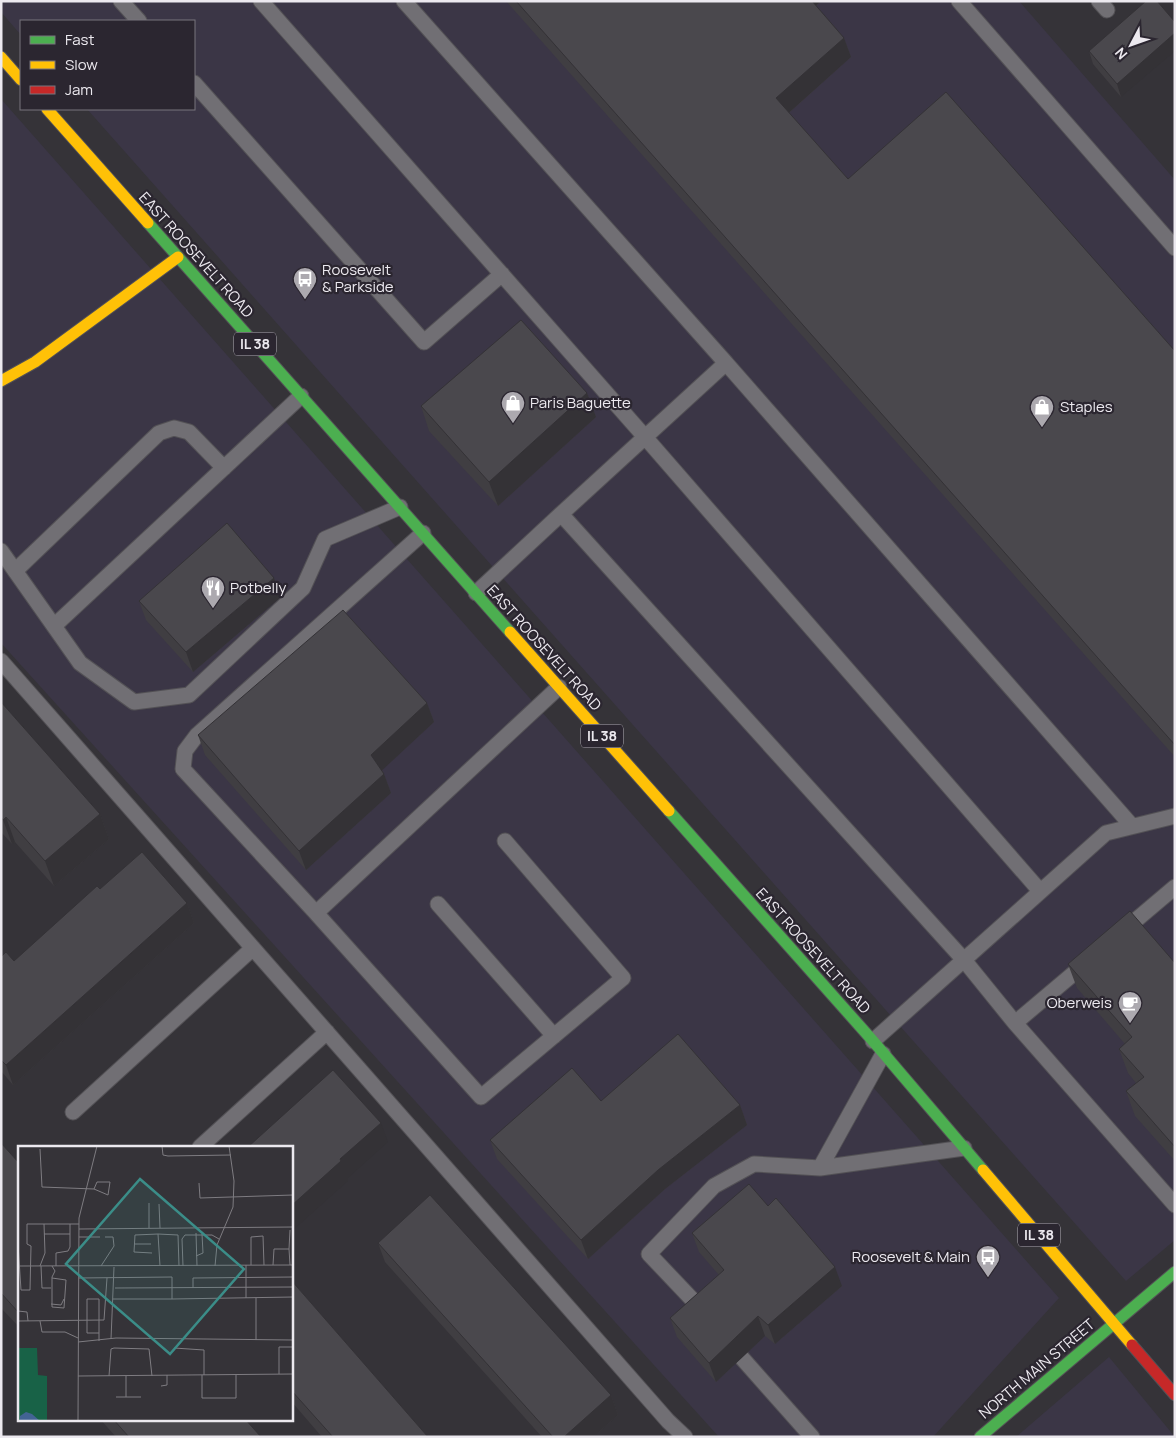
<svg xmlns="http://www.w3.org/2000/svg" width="1176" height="1438" font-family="Manrope,sans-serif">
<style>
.commercial{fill:#3b3646}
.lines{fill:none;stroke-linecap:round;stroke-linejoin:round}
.lane-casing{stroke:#535155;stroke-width:17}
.fast-casing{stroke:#535155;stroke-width:13}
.slow-casing{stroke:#535155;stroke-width:13}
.jam-casing{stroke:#535155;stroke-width:13}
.lane{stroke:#716f74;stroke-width:15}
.fast{stroke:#4caf50;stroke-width:11}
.slow{stroke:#ffc107;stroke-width:11}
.jam{stroke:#c62828;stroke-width:11}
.wall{fill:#403e42}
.shaded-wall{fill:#343236}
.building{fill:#4a484d;stroke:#343236}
.labels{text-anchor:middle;stroke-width:4.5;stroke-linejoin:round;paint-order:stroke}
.shield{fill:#2b2630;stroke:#b2aeb6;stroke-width:1}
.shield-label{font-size:14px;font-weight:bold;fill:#ece9ef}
.street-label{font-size:15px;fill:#ece9ef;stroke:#2b2630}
.poi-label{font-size:15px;fill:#ece9ef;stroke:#2b2630;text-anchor:start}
.inset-road{fill:none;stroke:#7e7c81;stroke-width:1}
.view{fill:#3b8d88;fill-opacity:0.15;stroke:#3b8d88;stroke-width:2.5}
.inset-edge{fill:none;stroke:#ece9ef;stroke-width:2.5}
</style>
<rect width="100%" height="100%" fill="#353338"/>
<!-- commercial -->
<path class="commercial" d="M 1,1 L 1019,1 L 1175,180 L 1175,1240 L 1126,1281 L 87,109 L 194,109 L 194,21 L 21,21 L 21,35 L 1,12 Z
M 1,99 L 1059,1298 L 933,1437 L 719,1437 L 1,643 Z
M 1109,1357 L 1175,1437 L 1016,1437 Z"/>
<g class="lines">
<!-- lane casing -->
<g class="lane-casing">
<path id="lane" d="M 121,1 L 139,21
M 261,1 L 645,437 L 1040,891
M 404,1 L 726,363
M 959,1 L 1175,248
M 1099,1 L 1107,10
M 194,83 L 424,342 L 502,274
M 1,551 L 80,663 L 134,702 L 189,695 L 303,588 L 325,539 L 400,507
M 15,571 L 159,433 L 174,428 L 189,432 L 224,468
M 476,593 L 561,514
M 54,626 L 301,396
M 1,661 L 668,1421 L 685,1437
M 1132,826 L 726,363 L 561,514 L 964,960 L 1015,1023 L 1175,1205
M 505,841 L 623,978 L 481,1097 L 316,913 L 559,687
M 438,904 L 554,1036
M 316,913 L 183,769 L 185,751 L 197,735 L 423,533
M 1123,931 L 1175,887
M 1015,1023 L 1086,963
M 873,1041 L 1106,833 L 1175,816
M 73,1112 L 253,948
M 200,1147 L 327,1032
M 820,1168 L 883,1054
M 705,1313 L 649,1254 L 714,1186 L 754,1164 L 820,1168 L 964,1148
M 742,1358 L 812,1437"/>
</g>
<!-- fast casing -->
<g class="fast-casing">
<path id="fast" d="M 148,223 L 510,632
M 669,811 L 873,1041 L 983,1170
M 980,1437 L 1175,1272"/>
</g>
<!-- slow casing -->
<g class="slow-casing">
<path id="slow" d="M 1,57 L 21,80
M 47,109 L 148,223
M 1,381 L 35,362 L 178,257
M 510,632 L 669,811
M 983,1170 L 1132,1345"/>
</g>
<!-- jam casing -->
<g class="jam-casing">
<path id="jam" d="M 1132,1345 L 1175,1395"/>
</g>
<!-- lane -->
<use href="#lane" class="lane"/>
<!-- fast -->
<use href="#fast" class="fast"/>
<!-- slow -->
<use href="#slow" class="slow"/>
<!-- jam -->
<use href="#jam" class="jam"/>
</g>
<!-- wall -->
<path class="wall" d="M 506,1 L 821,1 L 816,6 L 844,38 L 851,57 L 789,113 L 848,179 L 1175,351 L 1175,757 Z
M 1175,22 L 1121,97 L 1093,64 L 1089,51 Z
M 587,393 L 596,417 L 498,506 L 429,431 L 421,406 Z
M 274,578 L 281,597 L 193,672 L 146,620 L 139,601 Z
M 1,702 L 100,814 L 109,839 L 54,886 L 15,842 L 12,844 L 1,832 Z
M 427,703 L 434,722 L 382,770 L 384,774 L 391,793 L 306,870 L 205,755 L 198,735 Z
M 100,889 L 187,903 L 194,923 L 13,1085 L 1,1071 L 1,957 L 14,961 Z
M 1175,963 L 1175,1161 L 1135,1116 L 1126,1091 L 1136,1083 L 1128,1073 L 1119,1049 L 1125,1044 L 1077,988 L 1068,964 Z
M 601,1101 L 740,1105 L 747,1125 L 665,1189 L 588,1259 L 497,1159 L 490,1140 Z
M 1,1143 L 19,1163 L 19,1327 L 1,1308 Z
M 768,1206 L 842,1286 L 775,1344 L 765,1336 L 716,1382 L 677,1337 L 670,1318 L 719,1275 L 699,1252 L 692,1233 Z
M 378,1243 L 611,1395 L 618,1415 L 593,1437 L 542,1437 L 385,1262 Z
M 291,1280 L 428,1437 L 322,1437 L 291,1401 Z
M 100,1419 L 245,1419 L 261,1437 L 116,1437 Z"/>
<!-- shaded-wall -->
<path class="shaded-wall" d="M 807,1 L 821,1 L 810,11 Z
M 1175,33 L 1175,51 L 1121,97 L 1117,84 Z
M 844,38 L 851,57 L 783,118 L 776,98 Z
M 587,393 L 596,417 L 498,506 L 489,482 Z
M 274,578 L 281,597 L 193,672 L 186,652 Z
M 427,703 L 434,722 L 378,774 L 371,755 Z
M 384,774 L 391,793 L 306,870 L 299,851 Z
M 100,814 L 109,839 L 54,886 L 45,861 Z
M 6,817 L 15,842 L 12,844 L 3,820 Z
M 187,903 L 194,923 L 13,1085 L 6,1065 Z
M 740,1105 L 747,1125 L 665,1189 L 588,1259 L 581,1240 L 658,1170 Z
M 381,1123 L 388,1142 L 348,1178 L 348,1181 L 291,1232 L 291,1206 L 340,1159 Z
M 835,1267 L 842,1286 L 775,1344 L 768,1325 Z
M 758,1316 L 765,1336 L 716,1382 L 709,1363 Z
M 611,1395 L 618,1415 L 593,1437 L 564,1437 Z"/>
<!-- building -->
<path class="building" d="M 516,1 L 812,1 L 844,38 L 776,98 L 848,179 L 946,92 L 1175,351 L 1175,745 Z
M 1146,1 L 1157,1 L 1175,22 L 1175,33 L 1117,84 L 1089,51 Z
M 521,320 L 587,393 L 489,482 L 421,406 Z
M 227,523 L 274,578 L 186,652 L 139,601 Z
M 343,610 L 427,703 L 371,755 L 384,774 L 299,851 L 198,735 Z
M 1,702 L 100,814 L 45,861 L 6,817 L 3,820 L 1,817 Z
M 142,852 L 187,903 L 6,1065 L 1,1060 L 1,957 L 6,952 L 14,961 L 97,886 L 100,889 Z
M 1130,911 L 1175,963 L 1175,1147 L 1126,1091 L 1144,1077 L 1119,1049 L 1132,1037 L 1068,964 Z
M 678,1034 L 740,1105 L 658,1170 L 581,1240 L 490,1140 L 572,1068 L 601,1101 Z
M 333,1070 L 381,1123 L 340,1159 L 341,1161 L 291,1206 L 291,1147 L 248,1147 Z
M 1,1143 L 19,1163 L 19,1313 L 1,1293 Z
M 749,1184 L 768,1206 L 776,1198 L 835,1267 L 768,1325 L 758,1316 L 709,1363 L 670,1318 L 724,1270 L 692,1233 Z
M 430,1195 L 611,1395 L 564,1437 L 553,1437 L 378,1243 Z
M 291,1280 L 428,1437 L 333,1437 L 291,1390 Z
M 113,1419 L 245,1419 L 261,1437 L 129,1437 Z"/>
<!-- icons -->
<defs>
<g id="bus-pin" transform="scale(1.25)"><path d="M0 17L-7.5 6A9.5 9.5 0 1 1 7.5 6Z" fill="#aca9af" stroke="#2b2630"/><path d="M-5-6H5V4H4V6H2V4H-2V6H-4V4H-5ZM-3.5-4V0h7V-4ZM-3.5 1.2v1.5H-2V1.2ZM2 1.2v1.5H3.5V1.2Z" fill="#fff"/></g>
<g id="shop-pin" transform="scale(1.25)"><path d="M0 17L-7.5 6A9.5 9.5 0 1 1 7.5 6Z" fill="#aca9af" stroke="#2b2630"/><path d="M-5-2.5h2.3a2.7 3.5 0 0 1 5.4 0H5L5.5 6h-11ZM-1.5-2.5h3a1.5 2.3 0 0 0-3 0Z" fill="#fff"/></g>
<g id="restaurant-pin" transform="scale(1.25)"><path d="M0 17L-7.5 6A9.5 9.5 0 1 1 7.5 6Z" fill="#aca9af" stroke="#2b2630"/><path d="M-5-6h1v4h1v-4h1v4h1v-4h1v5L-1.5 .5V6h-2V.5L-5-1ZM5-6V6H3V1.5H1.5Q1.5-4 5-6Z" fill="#fff"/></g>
<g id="cafe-pin" transform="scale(1.25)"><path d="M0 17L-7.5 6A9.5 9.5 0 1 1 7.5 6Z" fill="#aca9af" stroke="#2b2630"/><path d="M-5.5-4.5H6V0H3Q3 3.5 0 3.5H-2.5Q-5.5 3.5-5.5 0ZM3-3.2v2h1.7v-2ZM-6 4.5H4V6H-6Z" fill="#fff"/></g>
</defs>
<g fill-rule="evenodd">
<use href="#bus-pin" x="305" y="279"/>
<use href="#shop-pin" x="513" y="403"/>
<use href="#shop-pin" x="1042" y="407"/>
<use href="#restaurant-pin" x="213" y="588"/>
<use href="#cafe-pin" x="1130" y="1003"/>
<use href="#bus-pin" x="988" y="1257"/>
</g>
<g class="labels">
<!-- shield labels -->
<g class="shield">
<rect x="234" y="332.5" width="42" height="23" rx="4"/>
<rect x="581" y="724.5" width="42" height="23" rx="4"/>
<rect x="1018" y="1223.5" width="42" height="23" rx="4"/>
</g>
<g class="shield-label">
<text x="255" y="349">IL 38</text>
<text x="602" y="741">IL 38</text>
<text x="1039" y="1240">IL 38</text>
</g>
<!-- street labels -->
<g class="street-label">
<text transform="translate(196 255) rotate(48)" y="5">EAST ROOSEVELT ROAD</text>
<text transform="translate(544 648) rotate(48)" y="5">EAST ROOSEVELT ROAD</text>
<text transform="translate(813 951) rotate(48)" y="5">EAST ROOSEVELT ROAD</text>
<text transform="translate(1037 1369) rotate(-40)" y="5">NORTH MAIN STREET</text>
</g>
<!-- poi labels -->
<g class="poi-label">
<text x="322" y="275">Roosevelt<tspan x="322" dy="17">&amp; Parkside</tspan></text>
<text x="530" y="408">Paris Baguette</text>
<text x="1060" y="412">Staples</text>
<text x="230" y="593">Potbelly</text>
<text x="1112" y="1008" text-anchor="end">Oberweis</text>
<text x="970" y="1262" text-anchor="end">Roosevelt &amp; Main</text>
</g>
</g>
<!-- overview -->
<g transform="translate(18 1146)">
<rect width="275" height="275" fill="#353338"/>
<path d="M 0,202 L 19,202 L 20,229 L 29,230 L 29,275 L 0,275 Z" fill="#186247"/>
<path d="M 8,266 L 14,268 L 22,275 L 2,275 L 2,270 Z" fill="#436394"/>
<path class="inset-road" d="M 144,0 L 145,9 L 150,10 L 213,9M 22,3 L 24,41 L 76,43 L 90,49 L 92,36 L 79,36 L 76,43M 181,37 L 182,52 L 275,49M 131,57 L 131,82M 141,58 L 142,82M 61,83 L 275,81M 178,87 L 179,120M 26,88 L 52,88M 140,88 L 160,89 L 161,120M 61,91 L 82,91M 0,98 L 3,144 L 12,144 L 13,100 L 9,98 L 9,78 L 61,78M 117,98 L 133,98M 271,103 L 272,84M 134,107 L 116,106 L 117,89 L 140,88 L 142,120M 178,110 L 185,107 L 184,88M 228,119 L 228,152M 233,119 L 233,91 L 245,90 L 246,119M 255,119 L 256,103 L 271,103 L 272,119M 0,120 L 275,119M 22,120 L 27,107 L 26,78M 23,120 L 24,142 L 33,142M 38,120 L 38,107 L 50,105 L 52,101 L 52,78M 83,120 L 96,100 L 95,91 L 87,91M 165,120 L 164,93 L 167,89 L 194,89 L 201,93M 197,120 L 199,99 L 215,61 L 216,35 L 211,0M 34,132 L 48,134 L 46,162 L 34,161 L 34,131 L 37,125 L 34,120M 61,132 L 154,131 L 154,153 L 95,153M 97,142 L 275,141M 175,142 L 175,132 L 275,131M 154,153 L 275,151M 33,158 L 43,159 L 46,153M 0,165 L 9,166 L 10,175M 0,175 L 86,174 L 89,132M 22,175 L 24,186 L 47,186 L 60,192M 81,187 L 69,187 L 69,153 L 81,153 L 81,195M 93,193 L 96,121M 238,194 L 238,152M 60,196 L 98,192 L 275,194M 156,202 L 186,204 L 186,229M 261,228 L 261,201 L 275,201M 184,229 L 184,252 L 218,252 L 218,229M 60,230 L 275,228M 91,230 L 93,203 L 96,202 L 131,203 L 134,230M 108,230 L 108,251M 143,240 L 149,239 L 149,229M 98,251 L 123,251M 60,275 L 61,72 L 79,0"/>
<path class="view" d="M 122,33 L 226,123 L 152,208 L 48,118 Z"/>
<rect width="275" height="275" class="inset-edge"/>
</g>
<!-- border -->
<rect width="1176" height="1438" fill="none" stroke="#ece9ef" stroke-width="5"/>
<!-- legend -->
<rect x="20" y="20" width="175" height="90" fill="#2b2630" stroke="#78747c"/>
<rect x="30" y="36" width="25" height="8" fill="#4caf50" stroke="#78747c"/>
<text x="65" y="45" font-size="15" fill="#ece9ef">Fast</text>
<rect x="30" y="61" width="25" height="8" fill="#ffc107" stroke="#78747c"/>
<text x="65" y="70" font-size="15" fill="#ece9ef">Slow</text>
<rect x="30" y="86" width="25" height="8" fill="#c62828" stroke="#78747c"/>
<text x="65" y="95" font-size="15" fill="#ece9ef">Jam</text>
<!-- north arrow -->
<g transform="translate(1131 45) rotate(229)" stroke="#2b2630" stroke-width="4" paint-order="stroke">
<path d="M0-4L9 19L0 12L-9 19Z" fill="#ece9ef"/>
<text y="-8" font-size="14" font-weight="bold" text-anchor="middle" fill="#ece9ef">N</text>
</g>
</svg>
